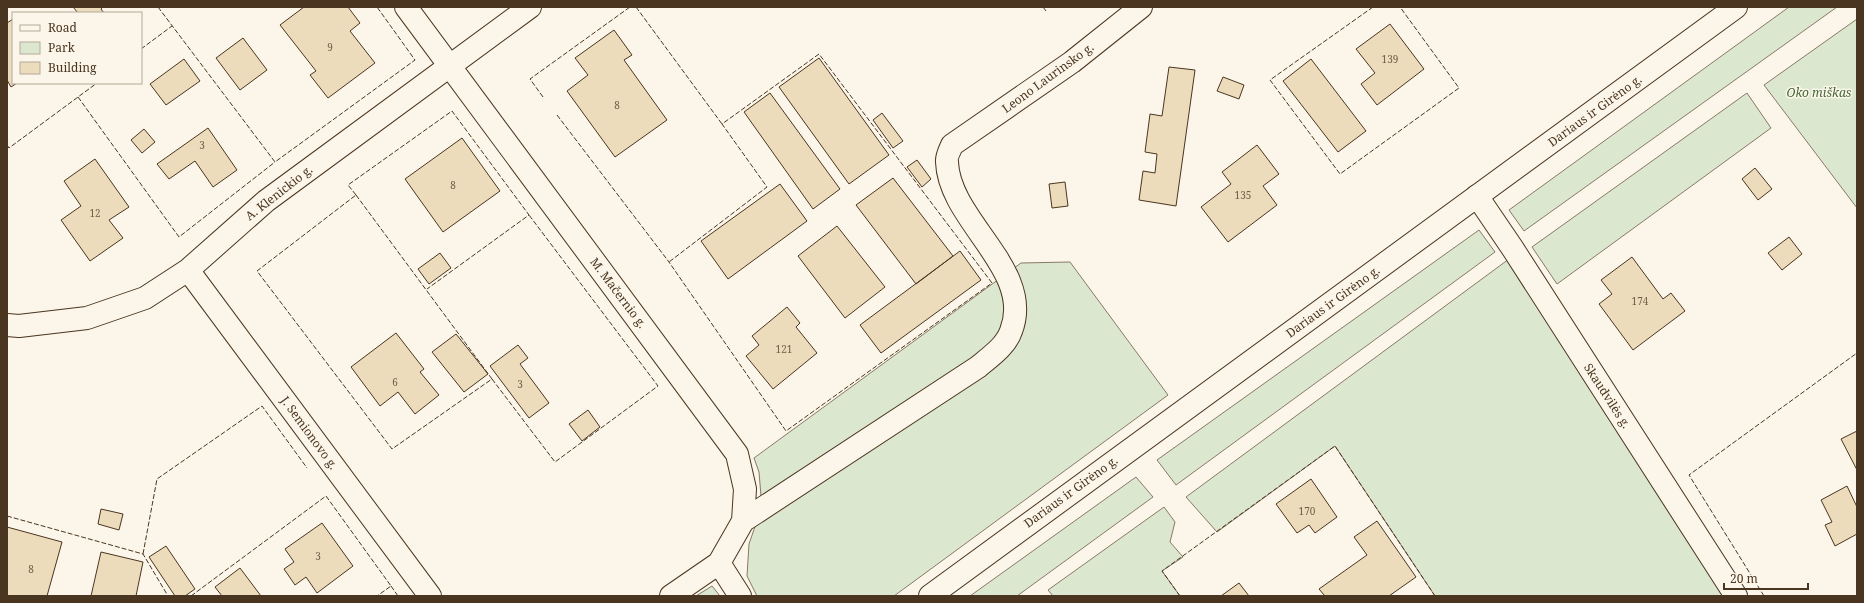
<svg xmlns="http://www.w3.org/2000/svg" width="1864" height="603" font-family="'Noto Serif',serif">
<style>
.green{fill:#dce7d0;stroke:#887966}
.building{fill:#ecdcbc;stroke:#4a3520}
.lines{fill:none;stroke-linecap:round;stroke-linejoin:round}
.minor-casing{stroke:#4a3520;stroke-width:24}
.highway-casing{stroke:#4a3520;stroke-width:24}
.minor{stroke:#fbf6e9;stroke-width:22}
.highway{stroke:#fbf6e9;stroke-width:22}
.fence{stroke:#4a3520;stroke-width:1;stroke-dasharray:5 2;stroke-linecap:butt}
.labels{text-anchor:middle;stroke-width:3;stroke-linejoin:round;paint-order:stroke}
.number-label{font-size:10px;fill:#725f47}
.street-label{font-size:12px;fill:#4a3520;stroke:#fbf6e9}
.park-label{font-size:12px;font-style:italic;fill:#436837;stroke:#fbf6e9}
</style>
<rect width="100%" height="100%" fill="#fbf6e9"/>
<!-- green -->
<path class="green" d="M 1789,7 L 1837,7 L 1524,231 L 1509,210 Z
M 1857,19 L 1857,208 L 1764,85 Z
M 1747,93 L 1771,128 L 1557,284 L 1532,247 Z
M 1479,230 L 1495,252 L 1176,485 L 1157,460 Z
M 1509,259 L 1723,596 L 1435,596 L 1335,446 L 1217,532 L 1186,497 Z
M 1070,262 L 1168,395 L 894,596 L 757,596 L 747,576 L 749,544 L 759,515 L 761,496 L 759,472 L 754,458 L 1021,263 Z
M 1136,477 L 1153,497 L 1017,596 L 970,596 Z
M 1164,507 L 1175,522 L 1170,542 L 1183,557 L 1162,571 L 1180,596 L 1053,596 L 1048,590 Z
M 712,586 L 720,596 L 696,596 Z"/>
<!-- building -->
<path class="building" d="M 73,7 L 103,7 L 101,9 L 104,13 L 78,13 Z
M 304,7 L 348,7 L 360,23 L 350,31 L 375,63 L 328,98 L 310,75 L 316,71 L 280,25 Z
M 13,19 L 13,83 L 17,83 L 11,87 L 7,80 L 7,23 Z
M 1390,24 L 1424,69 L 1377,105 L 1361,84 L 1375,73 L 1356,49 Z
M 614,30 L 632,55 L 624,60 L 667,120 L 615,157 L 567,91 L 588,75 L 575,58 Z
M 243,38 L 267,70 L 240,90 L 216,58 Z
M 819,58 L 889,155 L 849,184 L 779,87 Z
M 184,59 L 200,81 L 166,105 L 150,84 Z
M 1311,59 L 1366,131 L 1338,152 L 1283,81 Z
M 1169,67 L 1195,70 L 1176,206 L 1139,200 L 1143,171 L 1155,173 L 1157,154 L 1145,152 L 1150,114 L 1162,116 Z
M 1223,77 L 1244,85 L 1239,99 L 1217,91 Z
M 770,93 L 840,189 L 813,209 L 744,112 Z
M 882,113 L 903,141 L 893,148 L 873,120 Z
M 208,128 L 237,170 L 213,187 L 195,161 L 169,179 L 157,164 Z
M 144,129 L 155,142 L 142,153 L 131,140 Z
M 462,138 L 500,191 L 443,232 L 405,179 Z
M 1257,145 L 1279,174 L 1263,186 L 1277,205 L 1228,242 L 1201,207 L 1231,184 L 1222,172 Z
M 95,159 L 129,207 L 109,220 L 123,238 L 90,261 L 61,220 L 81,206 L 64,181 Z
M 917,160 L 931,179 L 922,187 L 907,167 Z
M 1755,168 L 1772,189 L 1758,200 L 1742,179 Z
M 893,178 L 953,256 L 916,284 L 856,205 Z
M 1065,182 L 1068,206 L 1052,208 L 1049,184 Z
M 780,184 L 807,221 L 728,279 L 701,241 Z
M 837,226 L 885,287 L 845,318 L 798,256 Z
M 1789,237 L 1802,254 L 1782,270 L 1768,253 Z
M 960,251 L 981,280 L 881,353 L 860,325 Z
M 440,253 L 451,268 L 429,284 L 418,269 Z
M 1632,257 L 1663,299 L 1671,293 L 1685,311 L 1633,350 L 1599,304 L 1612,294 L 1601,280 Z
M 787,307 L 800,323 L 796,327 L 817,353 L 773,389 L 746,356 L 759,345 L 752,336 Z
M 396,333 L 424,369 L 420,372 L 439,395 L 415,414 L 398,392 L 380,406 L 351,367 Z
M 456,334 L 488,374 L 464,392 L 432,352 Z
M 518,345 L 528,358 L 520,364 L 549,403 L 529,418 L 490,366 Z
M 588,410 L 600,427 L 582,441 L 569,424 Z
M 1857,431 L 1857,470 L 1841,439 Z
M 1311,479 L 1337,517 L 1315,533 L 1309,525 L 1297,533 L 1276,504 Z
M 1847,486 L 1857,507 L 1857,534 L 1835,546 L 1825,525 L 1832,522 L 1821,500 Z
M 101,509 L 123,514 L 119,530 L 98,524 Z
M 1377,521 L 1416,577 L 1389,596 L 1325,596 L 1319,589 L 1367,555 L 1354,537 Z
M 322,523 L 353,566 L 317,593 L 306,577 L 295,585 L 284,569 L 294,562 L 285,549 Z
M 7,527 L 62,542 L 47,596 L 7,596 Z
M 166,546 L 195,589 L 185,596 L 175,596 L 149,557 Z
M 101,552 L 143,562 L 136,596 L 91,596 Z
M 240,568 L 261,596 L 222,596 L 215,587 Z
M 1239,583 L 1249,596 L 1221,596 Z"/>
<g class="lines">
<!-- minor casing -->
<g class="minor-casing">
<path id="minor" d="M 406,7 L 737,454 L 745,489 L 743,521 L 719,563 L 740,596
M 1477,196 L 1513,249 L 1736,596
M 188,270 L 430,596
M 7,325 L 19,326 L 87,318 L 145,298 L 188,270 L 266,201 L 530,7
M 743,521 L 978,367 C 990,357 1006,346 1011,331 C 1035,270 949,221 947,162 C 946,157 950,150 952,145 L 1072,62 L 1141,7
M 671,596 L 719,563"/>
</g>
<!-- highway casing -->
<g class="highway-casing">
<path id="highway" d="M 930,596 L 1736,7"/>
</g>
<!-- minor -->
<use href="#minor" class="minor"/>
<!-- highway -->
<use href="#highway" class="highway"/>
<!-- fence -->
<path class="fence" d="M 158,7 L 275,162 L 415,60 L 377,7
M 636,7 L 722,124
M 1043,7 L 1046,11
M 1373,7 L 1270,80 L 1340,174 L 1459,88 L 1400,7
M 141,49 L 172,26
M 78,97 L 179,237 L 275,162
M 543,97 L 530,79 L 630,7
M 557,115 L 669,262 L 786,431 L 992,283 L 819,54 L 722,124 L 767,187 L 669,262
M 7,145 L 9,148 L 97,83
M 356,195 L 492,379 L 392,449 L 257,271 Z
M 356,195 L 348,185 L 452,111 L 529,215 L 427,289
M 492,379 L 555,462 L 658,386 L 529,215
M 7,516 L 143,554 L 168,596
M 143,554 L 157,479 L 262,406 L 307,468
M 391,586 L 398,596
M 191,596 L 326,496 L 391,586 L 377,596
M 1180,596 L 1162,571 L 1335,446 L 1435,596
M 1764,596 L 1689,475 L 1857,353"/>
</g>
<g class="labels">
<!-- number labels -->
<g class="number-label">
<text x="330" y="51">9</text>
<text x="1390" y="63">139</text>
<text x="617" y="109">8</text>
<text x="202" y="149">3</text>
<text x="453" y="189">8</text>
<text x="1243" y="199">135</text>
<text x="95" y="217">12</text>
<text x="1640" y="305">174</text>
<text x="784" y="353">121</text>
<text x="395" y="386">6</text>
<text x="520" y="388">3</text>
<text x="1307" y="515">170</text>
<text x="318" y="560">3</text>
<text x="31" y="573">8</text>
</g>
<!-- street labels -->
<g class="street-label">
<text transform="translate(1048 78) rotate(-36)" y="4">Leono Laurinsko g.</text>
<text transform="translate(1595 111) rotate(-36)" y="4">Dariaus ir Girėno g.</text>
<text transform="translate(279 193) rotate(-38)" y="4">A. Klenickio g.</text>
<text transform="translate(618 293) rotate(53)" y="4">M. Mačernio g.</text>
<text transform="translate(1333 302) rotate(-36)" y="4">Dariaus ir Girėno g.</text>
<text transform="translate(1607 396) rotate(57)" y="4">Skaudvilės g.</text>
<text transform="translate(309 433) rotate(54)" y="4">J. Semionovo g.</text>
<text transform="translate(1071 492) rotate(-36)" y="4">Dariaus ir Girėno g.</text>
</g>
<!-- park labels -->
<g class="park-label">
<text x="1819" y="97">Oko miškas</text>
</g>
</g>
<!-- border -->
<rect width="1864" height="603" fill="none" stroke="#4a3520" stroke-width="16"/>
<!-- legend -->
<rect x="12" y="12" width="130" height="72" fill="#fbf6e9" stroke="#b4a999"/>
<rect x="20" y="25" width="20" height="6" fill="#fbf6e9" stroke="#b4a999"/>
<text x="48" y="32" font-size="12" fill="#4a3520">Road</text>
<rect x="20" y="42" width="20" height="12" fill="#dce7d0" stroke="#b4a999"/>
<text x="48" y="52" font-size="12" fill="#4a3520">Park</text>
<rect x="20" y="62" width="20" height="12" fill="#ecdcbc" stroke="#b4a999"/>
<text x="48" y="72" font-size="12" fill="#4a3520">Building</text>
<!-- scale -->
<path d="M1724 583v6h84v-6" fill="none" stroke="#4a3520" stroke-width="2"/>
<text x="1730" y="583" font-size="12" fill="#4a3520" stroke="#fbf6e9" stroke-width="3" paint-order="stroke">20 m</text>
</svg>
